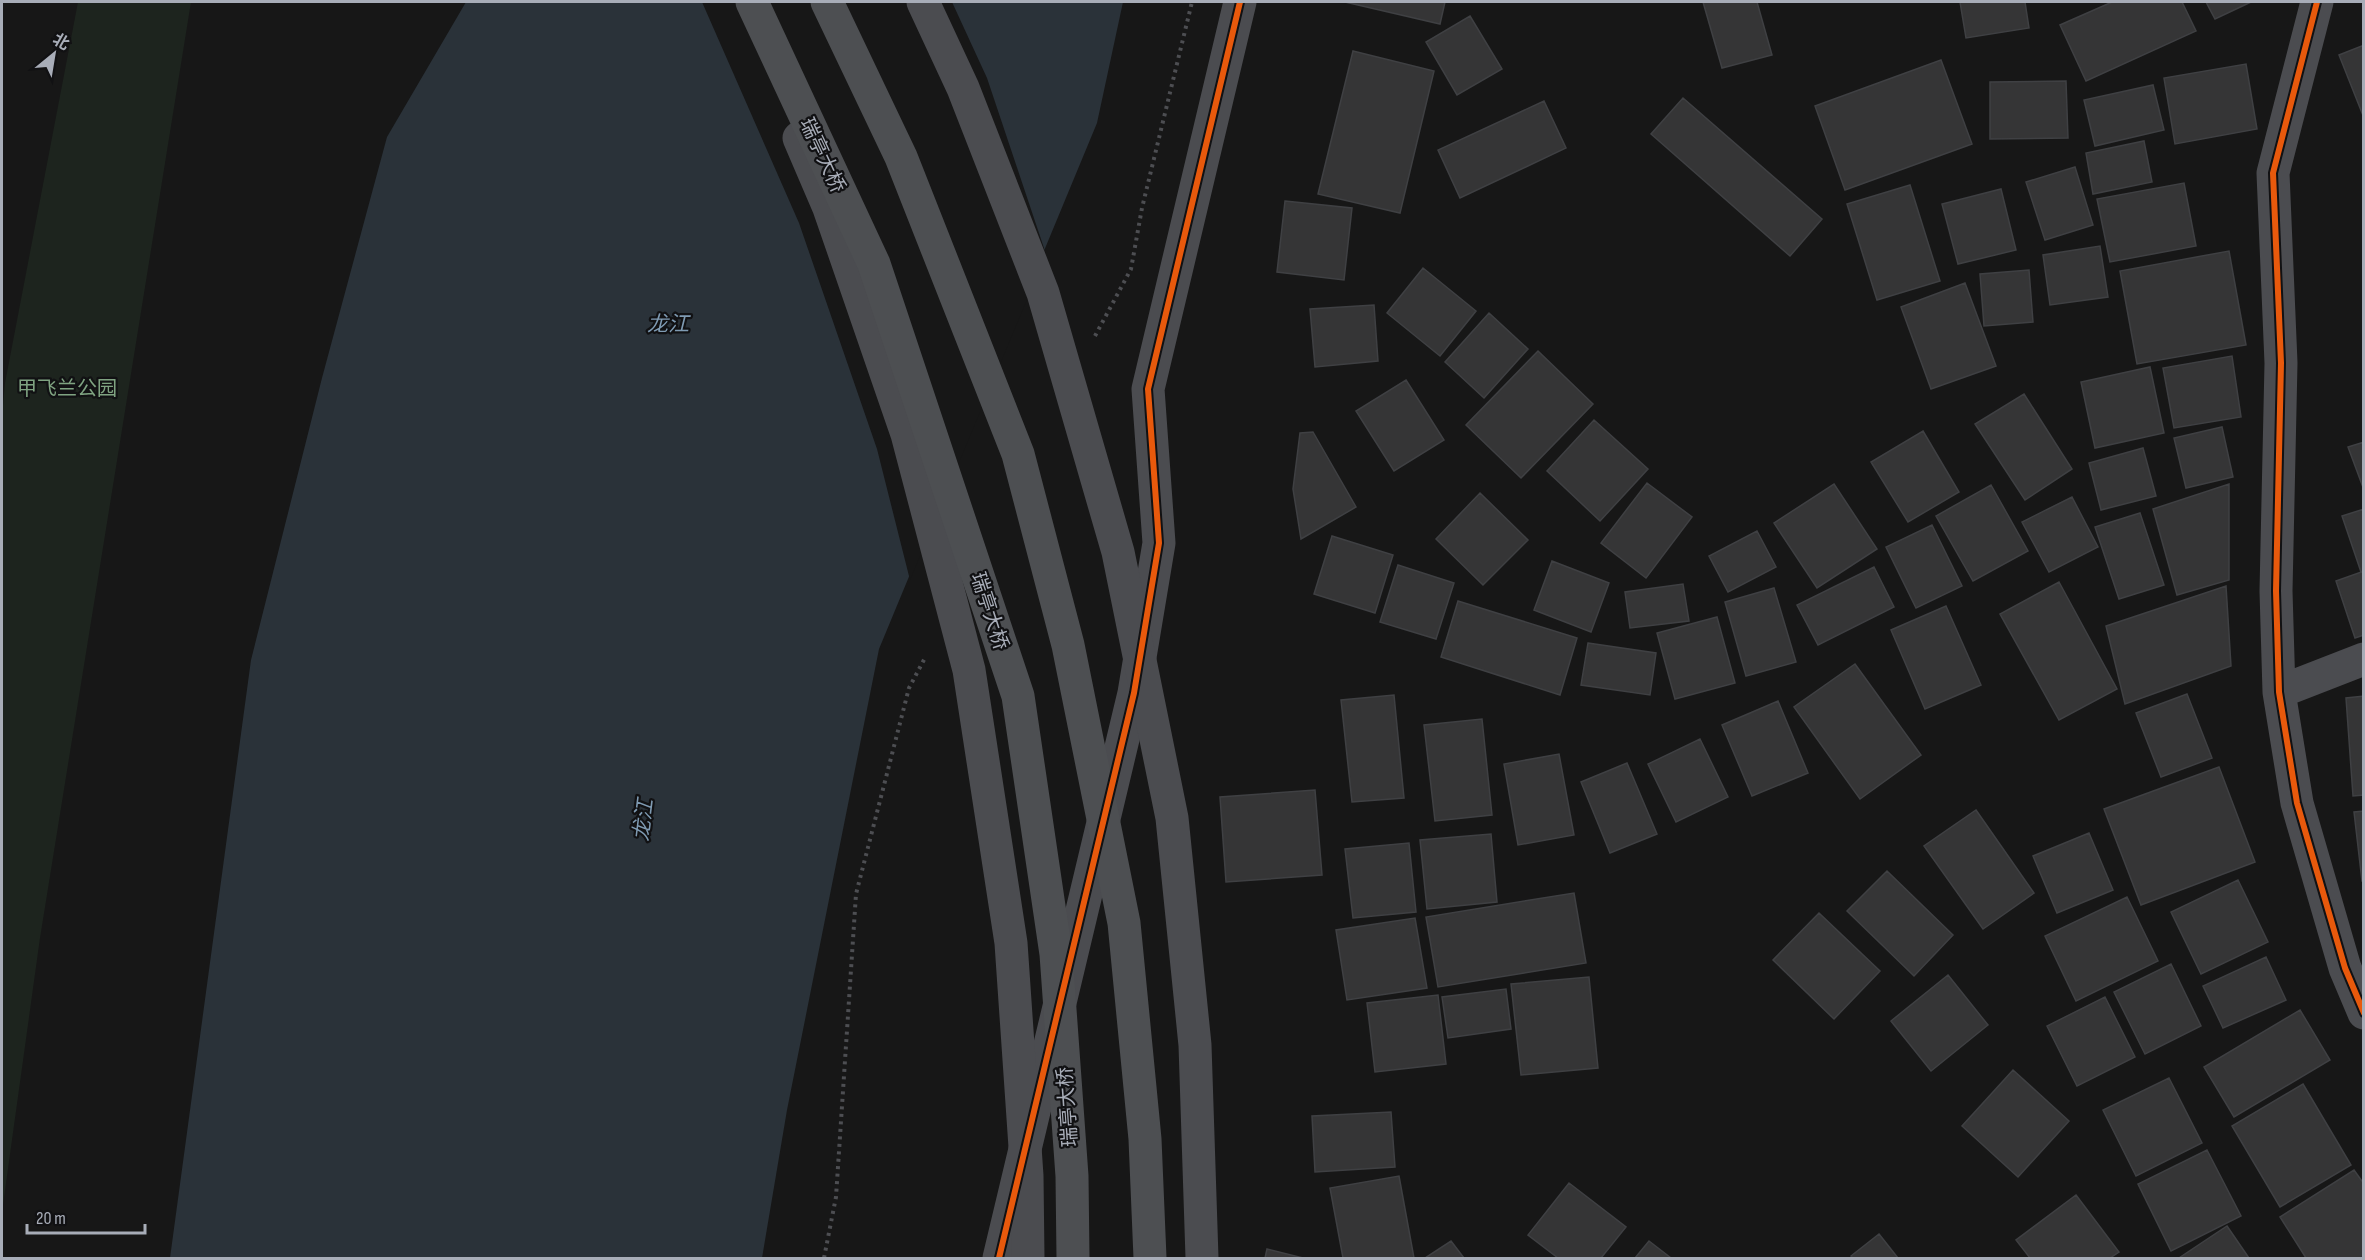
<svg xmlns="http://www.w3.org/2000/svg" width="2365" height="1260" font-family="'Sofia Sans Condensed','Noto Sans SC',sans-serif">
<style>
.green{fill:#1d241e}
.water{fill:#2a3239}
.pier{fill:#171717}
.building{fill:#353536;stroke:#3f4043;stroke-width:1.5}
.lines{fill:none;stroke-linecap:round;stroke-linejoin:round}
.path{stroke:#4d4e52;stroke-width:4;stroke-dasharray:3 4.5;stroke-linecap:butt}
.minor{stroke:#4b4c50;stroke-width:33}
.minor-bridge{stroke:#4b4c50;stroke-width:33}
.major-bridge{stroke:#4d4f52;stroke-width:33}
.cycleway-casing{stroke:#111113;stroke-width:10}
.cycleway{stroke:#e8590c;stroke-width:6}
.labels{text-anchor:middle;stroke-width:4.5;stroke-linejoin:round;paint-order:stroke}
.street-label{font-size:20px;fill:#a8adb8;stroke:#111113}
.park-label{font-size:20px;fill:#7fa381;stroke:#111113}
.water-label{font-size:21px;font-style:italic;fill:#7f9bb3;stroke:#111113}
</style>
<rect width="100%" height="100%" fill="#171717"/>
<!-- green -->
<path class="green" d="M 78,2 L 191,2 L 40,938 L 2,1212 L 2,415 L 5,383 Z"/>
<!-- water -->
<path class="water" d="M 466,2 L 1123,2 L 1097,123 L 879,649 L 787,1110 L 762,1258 L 170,1258 L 251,660 L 322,378 L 387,137 Z"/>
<!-- pier -->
<path class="pier" d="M 702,2 L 952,2 L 987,78 L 1046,254 L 910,580 L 877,449 L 799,223 Z"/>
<!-- building -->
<path class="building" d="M 1345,2 L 1445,2 L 1440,24 Z
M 1703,2 L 1757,2 L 1772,55 L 1722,68 Z
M 1960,2 L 2025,2 L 2029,28 L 1966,38 Z
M 2112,2 L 2182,2 L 2196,31 L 2086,81 L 2060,25 Z
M 2206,2 L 2251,2 L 2215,19 Z
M 1470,16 L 1502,69 L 1457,95 L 1426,42 Z
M 2364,45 L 2364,118 L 2339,55 Z
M 1353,51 L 1434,71 L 1400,213 L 1318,194 Z
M 1941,60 L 1972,144 L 1845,190 L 1815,106 Z
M 2246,64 L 2257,129 L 2175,144 L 2164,78 Z
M 2066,81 L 2068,138 L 1990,139 L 1990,82 Z
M 2153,85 L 2164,130 L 2095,146 L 2084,100 Z
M 1683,98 L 1822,219 L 1790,256 L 1651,134 Z
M 1544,101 L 1566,148 L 1460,198 L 1438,150 Z
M 2144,141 L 2152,182 L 2093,194 L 2086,153 Z
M 2075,167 L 2093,225 L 2045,240 L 2026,182 Z
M 2184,183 L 2196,246 L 2110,262 L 2097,199 Z
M 1910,185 L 1940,281 L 1877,300 L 1847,204 Z
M 2001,189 L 2016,250 L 1958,264 L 1942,204 Z
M 1285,201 L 1352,208 L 1344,280 L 1277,272 Z
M 2100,246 L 2108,297 L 2050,305 L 2043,255 Z
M 2229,251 L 2246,345 L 2137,364 L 2120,271 Z
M 1423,268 L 1476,311 L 1440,356 L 1387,313 Z
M 2029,270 L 2033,322 L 1984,326 L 1980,274 Z
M 1965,283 L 1996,366 L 1931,389 L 1901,307 Z
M 1374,305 L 1378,361 L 1315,367 L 1310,309 Z
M 1489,313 L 1528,349 L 1484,398 L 1445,362 Z
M 1538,351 L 1593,404 L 1521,478 L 1466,425 Z
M 2232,356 L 2241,417 L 2174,428 L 2163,368 Z
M 2150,367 L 2164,433 L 2095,448 L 2081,382 Z
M 1406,380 L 1444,440 L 1394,471 L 1356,411 Z
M 2024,394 L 2072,469 L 2025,500 L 1975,424 Z
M 1594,420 L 1648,469 L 1600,521 L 1547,471 Z
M 2222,427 L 2233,477 L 2186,488 L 2174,438 Z
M 1923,431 L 1959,492 L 1908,522 L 1871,462 Z
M 1313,432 L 1356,507 L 1301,539 L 1293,489 L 1300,433 Z
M 2364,442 L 2364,490 L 2348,447 Z
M 2143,448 L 2156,496 L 2101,510 L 2089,463 Z
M 1647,483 L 1692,517 L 1646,578 L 1601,543 Z
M 1834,484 L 1877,549 L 1817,588 L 1774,523 Z
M 2229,484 L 2229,580 L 2177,595 L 2153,509 Z
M 1991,485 L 2028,551 L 1973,581 L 1936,516 Z
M 1480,493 L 1528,540 L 1483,585 L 1436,539 Z
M 2072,497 L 2098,547 L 2049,572 L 2022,522 Z
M 2364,509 L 2364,571 L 2361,572 L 2342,516 Z
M 2140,513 L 2164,585 L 2119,599 L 2095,527 Z
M 1932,525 L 1962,586 L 1916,608 L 1886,547 Z
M 1757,531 L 1776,567 L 1728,592 L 1709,556 Z
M 1332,536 L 1393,555 L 1375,613 L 1314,594 Z
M 1552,561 L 1609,583 L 1591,632 L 1534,610 Z
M 1398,565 L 1454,583 L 1436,639 L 1380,622 Z
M 1874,567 L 1894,607 L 1818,645 L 1797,605 Z
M 2364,571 L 2364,635 L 2355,638 L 2336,581 Z
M 2059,582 L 2117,689 L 2059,720 L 2000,614 Z
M 1683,584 L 1689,621 L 1630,628 L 1625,592 Z
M 2226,586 L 2231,666 L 2125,704 L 2106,626 Z
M 1774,588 L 1796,662 L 1746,676 L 1725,602 Z
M 1458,601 L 1577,638 L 1560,695 L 1441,657 Z
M 1946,606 L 1981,685 L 1925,709 L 1891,630 Z
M 1717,617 L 1735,683 L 1675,699 L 1657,633 Z
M 1588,643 L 1656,653 L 1650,695 L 1581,685 Z
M 1855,664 L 1921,755 L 1860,799 L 1794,707 Z
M 2187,694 L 2212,758 L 2161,777 L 2136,713 Z
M 1394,695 L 1404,798 L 1352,802 L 1341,700 Z
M 2364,696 L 2364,795 L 2353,796 L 2346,698 Z
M 1778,701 L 1808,773 L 1752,796 L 1722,725 Z
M 1482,719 L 1492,815 L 1435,821 L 1424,725 Z
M 1700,739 L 1728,797 L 1676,822 L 1648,764 Z
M 1559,754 L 1574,835 L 1518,845 L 1504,764 Z
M 1627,763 L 1657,834 L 1610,853 L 1581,782 Z
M 2219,767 L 2255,862 L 2141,905 L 2104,809 Z
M 1315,790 L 1322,875 L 1226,882 L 1220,797 Z
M 1976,810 L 2034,893 L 1983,929 L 1924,846 Z
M 2364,811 L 2364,881 L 2362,881 L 2354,812 Z
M 2089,833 L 2113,890 L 2057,913 L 2033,856 Z
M 1491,834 L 1497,902 L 1427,909 L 1420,840 Z
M 1409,843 L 1416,912 L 1353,918 L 1345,849 Z
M 1887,871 L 1953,935 L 1914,976 L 1847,911 Z
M 2238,880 L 2268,942 L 2201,974 L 2171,912 Z
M 1574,893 L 1586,963 L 1438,987 L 1426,917 Z
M 2127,897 L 2158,961 L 2076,1001 L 2045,936 Z
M 1819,913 L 1880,971 L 1834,1019 L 1773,960 Z
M 1415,918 L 1427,988 L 1347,1000 L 1336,930 Z
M 2266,957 L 2286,1000 L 2223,1028 L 2203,986 Z
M 2171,964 L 2201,1026 L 2145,1054 L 2114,992 Z
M 1948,975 L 1988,1025 L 1931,1071 L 1891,1021 Z
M 1589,977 L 1598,1068 L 1521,1075 L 1511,984 Z
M 1506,989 L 1511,1029 L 1448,1038 L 1442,997 Z
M 1438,995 L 1446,1064 L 1375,1072 L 1367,1003 Z
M 2105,997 L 2135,1057 L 2077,1086 L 2047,1026 Z
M 2300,1010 L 2330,1060 L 2234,1117 L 2204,1067 Z
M 2013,1070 L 2069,1121 L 2018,1177 L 1962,1126 Z
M 2169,1078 L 2202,1143 L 2136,1176 L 2103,1110 Z
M 2303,1084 L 2351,1165 L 2280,1207 L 2232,1126 Z
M 1391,1112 L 1395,1167 L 1315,1172 L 1312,1116 Z
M 2207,1150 L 2241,1216 L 2171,1251 L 2138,1184 Z
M 2354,1170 L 2364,1184 L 2364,1258 L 2306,1258 L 2280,1217 Z
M 1399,1176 L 1414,1258 L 1343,1258 L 1330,1188 Z
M 1569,1183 L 1626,1227 L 1601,1258 L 1558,1258 L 1528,1235 Z
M 2076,1195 L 2119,1252 L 2110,1258 L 2030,1258 L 2016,1240 Z
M 2227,1226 L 2249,1258 L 2179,1258 Z
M 1879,1234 L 1898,1258 L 1853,1258 L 1851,1256 Z
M 1451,1241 L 1464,1258 L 1425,1258 Z
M 1649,1241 L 1671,1258 L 1635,1258 Z
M 1267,1249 L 1303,1258 L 1265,1258 Z"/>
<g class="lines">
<!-- path -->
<path class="path" d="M 1095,336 L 1131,269 L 1142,208 L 1192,2
M 824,1258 L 836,1197 L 856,894 L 909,688 L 926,656"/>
<!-- minor -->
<path class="minor" d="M 2317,2 L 2273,173 L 2281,363 L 2276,591 L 2279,692 L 2297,803 L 2345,968 L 2364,1013
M 2279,692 L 2364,659
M 999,1258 L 1134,693 L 1159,543 L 1148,389 L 1240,2"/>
<!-- minor-bridge -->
<path class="minor-bridge" d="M 923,2 L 963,88 L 1043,293 L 1118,552 L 1172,818 L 1195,1045 L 1202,1258
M 799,138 L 829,208 L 907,434 L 969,670 L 1011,943 L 1027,1176 L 1028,1258"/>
<!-- major-bridge -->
<path class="major-bridge" d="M 752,2 L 874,264 L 1018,696 L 1056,954 L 1072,1176 L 1073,1258
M 827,2 L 901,157 L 1018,454 L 1068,645 L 1124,923 L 1145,1139 L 1150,1258"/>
<!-- cycleway casing -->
<g class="cycleway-casing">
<path id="cycleway" d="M 2317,2 L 2273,173 L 2281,363 L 2276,591 L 2279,692 L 2297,803 L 2345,968 L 2364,1013
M 999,1258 L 1134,693 L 1159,543 L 1148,389 L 1240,2"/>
</g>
<!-- cycleway -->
<use href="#cycleway" class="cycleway"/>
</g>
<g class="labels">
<!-- street labels -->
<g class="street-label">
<text transform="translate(823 155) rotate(65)" y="7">瑞亭大桥</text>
<text transform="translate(990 611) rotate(72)" y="7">瑞亭大桥</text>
<text transform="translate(1067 1107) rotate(-94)" y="7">瑞亭大桥</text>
</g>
<!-- park labels -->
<g class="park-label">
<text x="67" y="395">甲飞兰公园</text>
</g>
<!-- water labels -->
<g class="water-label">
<text x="668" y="331">龙江</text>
<text transform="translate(643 820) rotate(-83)" y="7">龙江</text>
</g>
</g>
<!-- border -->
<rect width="2365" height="1260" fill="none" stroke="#a8adb8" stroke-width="6"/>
<!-- north arrow -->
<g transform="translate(54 54) rotate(30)" stroke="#111113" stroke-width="4.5" paint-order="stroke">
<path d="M0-4.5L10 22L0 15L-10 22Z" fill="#a8adb8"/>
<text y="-9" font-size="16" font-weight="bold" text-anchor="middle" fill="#a8adb8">北</text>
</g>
<!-- scale -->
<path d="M27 1224v9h118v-9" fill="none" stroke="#a8adb8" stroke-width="3"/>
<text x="36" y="1224" font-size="18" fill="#a8adb8" stroke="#111113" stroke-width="4.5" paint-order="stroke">20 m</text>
</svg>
